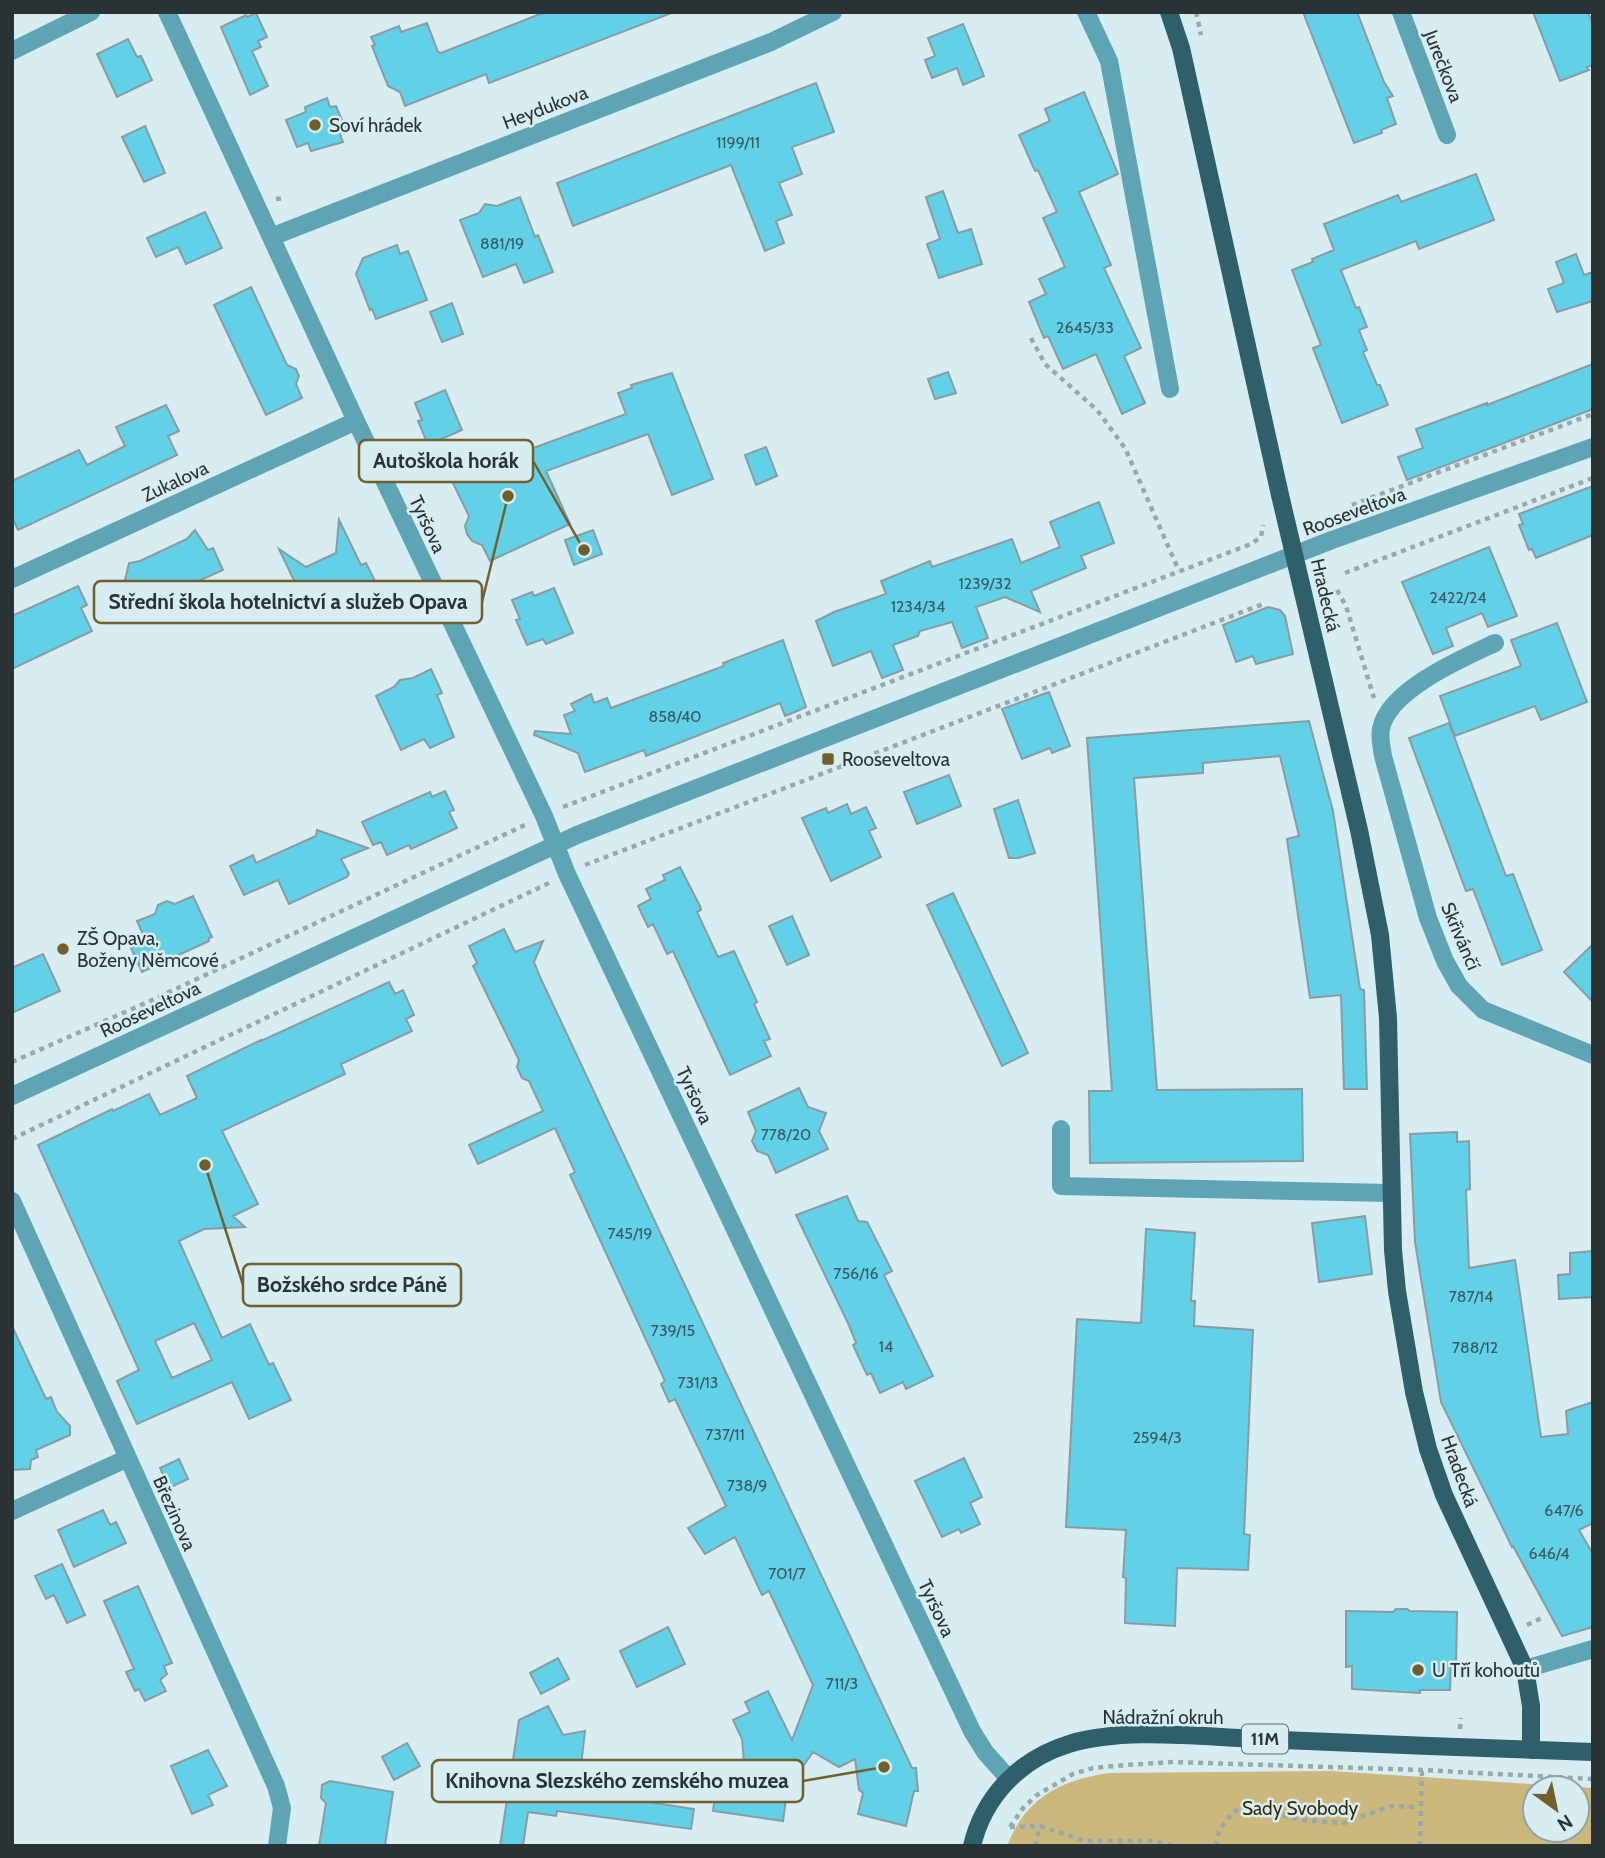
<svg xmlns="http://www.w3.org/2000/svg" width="1605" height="1858" font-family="Cabin,sans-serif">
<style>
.green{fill:#ccb77c;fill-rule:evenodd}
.building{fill:#62d0e7;stroke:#889ca1;stroke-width:2;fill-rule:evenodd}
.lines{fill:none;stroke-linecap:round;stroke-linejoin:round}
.path{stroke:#98a9ad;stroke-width:4.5;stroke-dasharray:5 5;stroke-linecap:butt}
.minor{stroke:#5ea4b4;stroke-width:18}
.major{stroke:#2e5f6a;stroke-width:18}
.poi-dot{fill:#71602e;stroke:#d7edf2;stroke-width:2.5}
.labels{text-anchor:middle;stroke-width:5;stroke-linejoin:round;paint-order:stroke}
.number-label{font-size:16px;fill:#385a61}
.shield{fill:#d7edf2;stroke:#5e6a6d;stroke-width:2}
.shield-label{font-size:18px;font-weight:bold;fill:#2a3234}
.street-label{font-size:19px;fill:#2a3234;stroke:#d7edf2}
.poi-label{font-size:19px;fill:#2a3234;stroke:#d7edf2;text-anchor:start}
.park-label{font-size:19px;fill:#362a06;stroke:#d7edf2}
.leader{fill:none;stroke:#71602e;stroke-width:2.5}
.callout-dot{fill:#71602e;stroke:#d7edf2;stroke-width:2.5}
.callout{fill:#d7edf2;stroke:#71602e;stroke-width:2.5}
.callout-label{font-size:21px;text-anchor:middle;font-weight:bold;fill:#2a3234}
</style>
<rect width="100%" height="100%" fill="#d7edf2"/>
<!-- green -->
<path class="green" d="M 1331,1771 L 1593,1788 L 1593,1846 L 1007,1846 C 1026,1797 1061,1780 1110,1773 ZM 1535,1788 L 1577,1788 L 1577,1830 L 1535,1830 Z"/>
<!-- building -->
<path class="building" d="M 545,12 L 668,12 L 669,14 L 489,83 L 486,74 L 405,106 L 400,92 L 388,86 L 372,46 L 375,45 L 371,37 L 399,26 L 401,32 L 427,23 L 438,52 L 441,53 Z
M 1303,12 L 1357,12 L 1384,82 L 1393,96 L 1387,98 L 1396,124 L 1381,130 L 1382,133 L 1354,143 Z
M 1533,12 L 1588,12 L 1593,25 L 1593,65 L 1587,67 L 1589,70 L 1560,81 Z
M 256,13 L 267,37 L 258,41 L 261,47 L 252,51 L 268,86 L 250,95 L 221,27 L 246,15 L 247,17 Z
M 963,24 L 984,76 L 963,85 L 957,68 L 932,78 L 925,60 L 935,56 L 928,38 Z
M 128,39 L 137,57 L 141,56 L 152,80 L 117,97 L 97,54 Z
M 816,83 L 834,132 L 792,147 L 802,174 L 779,183 L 792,215 L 776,221 L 784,243 L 765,251 L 731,165 L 573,226 L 557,183 Z
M 1084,92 L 1118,174 L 1079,192 L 1111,265 L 1104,268 L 1141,348 L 1124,356 L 1145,403 L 1122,414 L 1096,354 L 1063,369 L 1048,336 L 1044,338 L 1029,302 L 1046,294 L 1039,279 L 1065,267 L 1043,218 L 1057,212 L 1038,170 L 1035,171 L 1019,135 L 1050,121 L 1045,109 Z
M 327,98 L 330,107 L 336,106 L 346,129 L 339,131 L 343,142 L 311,151 L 308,143 L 297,147 L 286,120 L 306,112 L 305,107 Z
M 145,126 L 165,173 L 144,182 L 122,137 Z
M 1476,174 L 1494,220 L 1419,249 L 1416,241 L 1341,270 L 1356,308 L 1359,307 L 1367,327 L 1359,330 L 1367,350 L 1363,352 L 1377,385 L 1380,385 L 1388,405 L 1342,423 L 1313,348 L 1321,345 L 1292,270 L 1313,262 L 1312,259 L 1334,250 L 1324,224 L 1398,195 L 1401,202 Z
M 943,191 L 958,233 L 971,229 L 982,264 L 939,278 L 927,244 L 940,239 L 926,197 Z
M 520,197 L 535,237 L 538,235 L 553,272 L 524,283 L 516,264 L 483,277 L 460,220 L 479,213 L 485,204 L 497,206 Z
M 205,212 L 222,248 L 186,264 L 178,247 L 156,257 L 147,238 Z
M 397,245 L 400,254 L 408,251 L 427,300 L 376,319 L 372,309 L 370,310 L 356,274 L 363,258 Z
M 1576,254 L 1584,275 L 1593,272 L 1593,301 L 1557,312 L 1548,289 L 1564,283 L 1556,262 Z
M 251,287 L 287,365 L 296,369 L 299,376 L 296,384 L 302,398 L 266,415 L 214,305 Z
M 452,303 L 463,334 L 442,342 L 430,312 Z
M 1593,364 L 1593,409 L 1407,480 L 1398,457 L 1423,448 L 1416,429 L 1487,403 L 1487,405 Z
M 948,372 L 956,393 L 935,399 L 928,379 Z
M 672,373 L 713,479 L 672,495 L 648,434 L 546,471 L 570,524 L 490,561 L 482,545 L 472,541 L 467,534 L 465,526 L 469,516 L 451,479 L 507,453 L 509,457 L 626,414 L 618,393 L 632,388 L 631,385 Z
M 445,390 L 462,430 L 428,445 L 418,421 L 422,420 L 415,403 Z
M 166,405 L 179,431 L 168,436 L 177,455 L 18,530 L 12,517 L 12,481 L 79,450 L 87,465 L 125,446 L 116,427 Z
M 766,447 L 777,476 L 756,485 L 745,455 Z
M 1593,486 L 1593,535 L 1536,558 L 1532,549 L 1529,550 L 1519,525 L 1523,524 L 1519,514 Z
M 1099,502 L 1114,543 L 1081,556 L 1086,568 L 1031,591 L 1040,612 L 1005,597 L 976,607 L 988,638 L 962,648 L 952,622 L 920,631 L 918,636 L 893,645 L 903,670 L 882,678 L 871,651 L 833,666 L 816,621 L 834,612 L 886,594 L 881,581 L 930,561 L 932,567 L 1012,539 L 1021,563 L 1060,547 L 1050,522 Z
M 339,520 L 361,565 L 366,563 L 376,583 L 346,598 L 344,615 L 325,607 L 310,614 L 279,549 L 306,567 L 336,553 Z
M 195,530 L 208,550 L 213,548 L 223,570 L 138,608 L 125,580 L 129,563 L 140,561 L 187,539 Z
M 593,530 L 602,554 L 574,565 L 565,540 Z
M 1489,547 L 1517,616 L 1488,627 L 1482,613 L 1446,628 L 1453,646 L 1433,654 L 1402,582 Z
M 78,586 L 87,605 L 81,608 L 92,631 L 12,669 L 12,616 Z
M 554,588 L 573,633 L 546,644 L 543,639 L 527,645 L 516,620 L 520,619 L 512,600 L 532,592 L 534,596 Z
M 1268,607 L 1280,610 L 1285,616 L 1293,654 L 1256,664 L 1253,656 L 1236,662 L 1223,625 Z
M 1557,623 L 1587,702 L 1541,720 L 1535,706 L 1455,736 L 1440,696 L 1521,666 L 1511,640 Z
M 783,640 L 806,707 L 795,712 L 785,716 L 780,703 L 646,756 L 644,750 L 585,772 L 578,753 L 534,735 L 535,731 L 571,734 L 564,715 L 575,711 L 571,704 L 591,694 L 594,703 L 607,698 L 611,708 L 724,666 L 723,663 Z
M 431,669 L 442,693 L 437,695 L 454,737 L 430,748 L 424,739 L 401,750 L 376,696 L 394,687 L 400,680 L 413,678 Z
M 1049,692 L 1070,746 L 1052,753 L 1050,748 L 1022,759 L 1002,709 Z
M 1309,721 L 1333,811 L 1360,989 L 1364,990 L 1367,1089 L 1344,1089 L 1341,995 L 1310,998 L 1287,839 L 1299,836 L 1280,756 L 1203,763 L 1203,773 L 1134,778 L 1157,1090 L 1302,1089 L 1303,1161 L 1090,1163 L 1089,1091 L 1112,1091 L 1087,738 Z
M 1449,723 L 1506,876 L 1513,874 L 1542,950 L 1502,965 L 1473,889 L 1466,891 L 1409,738 Z
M 949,775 L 961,806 L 917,824 L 904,792 Z
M 445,791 L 454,810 L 449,812 L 457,828 L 411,849 L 409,845 L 387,855 L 381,842 L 373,845 L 362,822 L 430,792 L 432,797 Z
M 1018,800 L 1035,853 L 1018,858 L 1009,858 L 994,809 Z
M 847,804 L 851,814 L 866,807 L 876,828 L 869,831 L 881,857 L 831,881 L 802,818 L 826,808 L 828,813 Z
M 317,830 L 368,848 L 341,859 L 349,874 L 347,877 L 289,904 L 278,880 L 244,895 L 230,866 L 253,855 L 256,863 L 316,836 Z
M 680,867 L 700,906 L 701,910 L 697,912 L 718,957 L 734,951 L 757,1002 L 754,1004 L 770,1039 L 764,1041 L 771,1056 L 730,1075 L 673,951 L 667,954 L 653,924 L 648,927 L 638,906 L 651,899 L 646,889 L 665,880 L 663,875 Z
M 953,893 L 1028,1053 L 1002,1066 L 927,905 Z
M 193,896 L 212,937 L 209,938 L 209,941 L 142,972 L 131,948 L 146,941 L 137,921 L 155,914 L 158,905 L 167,901 L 175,904 Z
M 792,916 L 809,955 L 787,965 L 769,926 Z
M 504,929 L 515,952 L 543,941 L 534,962 L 540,977 L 912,1768 L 916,1768 L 918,1791 L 914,1791 L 906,1826 L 858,1814 L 863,1793 L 859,1790 L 855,1759 L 839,1767 L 813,1752 L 804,1765 L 790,1769 L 783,1821 L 713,1811 L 717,1781 L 746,1785 L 742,1739 L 733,1720 L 750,1712 L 745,1702 L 768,1691 L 792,1740 L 813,1685 L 769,1591 L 762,1595 L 735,1537 L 705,1554 L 688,1528 L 726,1506 L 675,1399 L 669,1402 L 661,1384 L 665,1381 L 570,1175 L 575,1172 L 555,1128 L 478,1164 L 469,1145 L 543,1111 L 529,1081 L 522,1078 L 517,1067 L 519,1060 L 473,966 L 477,963 L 469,946 Z
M 1593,944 L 1593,1002 L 1564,972 Z
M 43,954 L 60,991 L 12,1013 L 12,968 Z
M 389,982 L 395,994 L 403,990 L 414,1015 L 406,1019 L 412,1031 L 341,1064 L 345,1074 L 222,1131 L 258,1204 L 233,1216 L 245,1227 L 204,1229 L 179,1241 L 222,1338 L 250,1324 L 269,1365 L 273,1363 L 291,1400 L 249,1419 L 232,1382 L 137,1424 L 117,1381 L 139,1370 L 38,1145 L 112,1109 L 113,1111 L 149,1094 L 160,1115 L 197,1098 L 187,1076 L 261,1040 L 261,1041 ZM 194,1323 L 212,1360 L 172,1378 L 155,1341 Z
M 799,1088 L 808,1107 L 826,1113 L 819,1131 L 828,1149 L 776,1173 L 768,1155 L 757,1151 L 752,1141 L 756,1131 L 748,1112 Z
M 1457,1132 L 1457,1142 L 1469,1141 L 1470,1189 L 1466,1190 L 1469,1268 L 1515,1260 L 1541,1437 L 1568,1434 L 1566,1411 L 1593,1402 L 1593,1523 L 1579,1530 L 1593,1554 L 1593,1627 L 1562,1636 L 1513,1546 L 1512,1547 L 1441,1402 L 1415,1242 L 1410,1134 Z
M 847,1196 L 858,1221 L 867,1222 L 892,1271 L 884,1275 L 933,1376 L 906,1389 L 903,1382 L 880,1393 L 871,1373 L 867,1375 L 853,1345 L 856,1343 L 848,1323 L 796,1215 Z
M 1365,1216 L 1372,1274 L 1319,1282 L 1312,1223 Z
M 1146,1229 L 1195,1233 L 1191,1301 L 1195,1301 L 1194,1326 L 1253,1330 L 1244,1534 L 1250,1535 L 1248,1570 L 1177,1568 L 1175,1626 L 1125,1623 L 1126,1578 L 1123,1577 L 1126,1530 L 1066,1527 L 1077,1319 L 1141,1323 Z
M 1593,1251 L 1593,1297 L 1559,1299 L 1558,1275 L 1570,1274 L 1570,1253 Z
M 12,1326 L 46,1399 L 51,1397 L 57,1412 L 70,1426 L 70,1435 L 36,1450 L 38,1457 L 31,1460 L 30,1469 L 12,1470 Z
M 964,1458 L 982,1497 L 970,1503 L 980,1524 L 961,1533 L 959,1529 L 942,1537 L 915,1481 Z
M 179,1459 L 188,1479 L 169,1488 L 160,1468 Z
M 103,1510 L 110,1525 L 116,1522 L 126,1543 L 74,1567 L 58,1530 Z
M 62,1564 L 85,1615 L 67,1623 L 54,1595 L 46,1599 L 35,1576 Z
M 138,1586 L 172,1663 L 164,1666 L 167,1674 L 160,1680 L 166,1691 L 145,1701 L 139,1689 L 135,1691 L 126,1672 L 134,1669 L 104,1601 Z
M 1396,1609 L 1407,1609 L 1410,1611 L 1457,1612 L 1456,1668 L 1451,1667 L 1450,1690 L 1420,1690 L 1420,1693 L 1352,1689 L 1352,1666 L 1346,1667 L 1346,1611 L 1393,1612 Z
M 668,1627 L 685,1664 L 637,1687 L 620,1651 Z
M 558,1658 L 569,1679 L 541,1694 L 530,1673 Z
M 548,1706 L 563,1735 L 585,1731 L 578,1791 L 694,1809 L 691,1829 L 557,1811 L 556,1816 L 528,1812 L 523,1846 L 500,1846 L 519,1720 Z
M 407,1743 L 420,1766 L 394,1780 L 382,1757 Z
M 208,1750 L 227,1786 L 208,1795 L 213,1805 L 192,1814 L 171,1766 Z
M 330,1781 L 393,1792 L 385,1846 L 319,1846 L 326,1803 L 321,1798 L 322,1785 Z"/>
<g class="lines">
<!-- path -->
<path class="path" d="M 1196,12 L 1201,35
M 276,199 L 286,198
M 1031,338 L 1045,364 L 1097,410 L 1125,448 L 1179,571
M 1352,505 L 1593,414
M 1345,573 L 1593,478
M 1337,590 L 1346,606 L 1374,698
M 563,807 L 1251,544 L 1261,537 L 1263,525
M 585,865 L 1263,604
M 12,1062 L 150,1001 L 527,824
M 12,1139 L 549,883
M 1527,1625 L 1542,1618
M 1460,1729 L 1461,1718
M 1010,1827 L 1023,1808 L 1037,1795 L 1073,1774 L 1093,1768 L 1126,1765 L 1174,1762 L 1422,1770 L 1593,1779
M 1010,1827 L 1040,1826 L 1085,1841 L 1154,1841 L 1173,1846
M 1035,1846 L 1040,1826
M 1216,1846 L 1219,1830 L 1234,1811 L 1256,1809 L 1302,1820 L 1344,1823 L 1391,1806 L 1419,1807
M 1420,1846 L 1422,1770"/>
<!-- minor -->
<path class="minor" d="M 167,12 L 356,421 L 544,816 L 567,874 L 972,1731 L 985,1752 L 1009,1779
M 1086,12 L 1109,61 L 1170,389
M 1401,12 L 1447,135
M 12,51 L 91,12
M 271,237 L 771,42 L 833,12
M 12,579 L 356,421
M 1495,643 C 1463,658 1388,690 1381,729 C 1379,738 1382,748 1383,756 L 1428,918 L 1445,961 L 1459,986 L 1483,1010 L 1593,1055
M 12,1096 L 577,835 L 1332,540 L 1593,447
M 1061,1129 L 1061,1186 L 1390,1193
M 12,1201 L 276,1786 L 282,1808 L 277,1846
M 12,1511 L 128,1458
M 1525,1669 L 1593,1649"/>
<!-- major -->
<path class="major" d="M 1169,12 L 1181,48 L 1280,495 L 1359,830 L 1380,935 L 1388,1018 L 1393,1250 L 1397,1291 L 1414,1392 L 1428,1449 L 1444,1495 L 1525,1669 L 1531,1706 L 1531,1750
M 972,1846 C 984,1796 1020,1759 1069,1744 C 1124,1727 1202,1737 1259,1739 C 1370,1744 1482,1748 1593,1752"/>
</g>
<!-- markers -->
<g class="poi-dot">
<circle cx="315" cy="125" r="7"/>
<rect x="821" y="752" width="14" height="14" rx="3.5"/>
<circle cx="63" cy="949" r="7"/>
<circle cx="1418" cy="1670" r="7"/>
</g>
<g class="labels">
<!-- number labels -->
<g class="number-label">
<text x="738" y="148">1199/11</text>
<text x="502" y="249">881/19</text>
<text x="1085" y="333">2645/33</text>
<text x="985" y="589">1239/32</text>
<text x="1458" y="603">2422/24</text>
<text x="918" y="612">1234/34</text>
<text x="675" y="722">858/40</text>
<text x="786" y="1140">778/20</text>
<text x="630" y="1239">745/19</text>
<text x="856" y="1279">756/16</text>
<text x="1471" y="1302">787/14</text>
<text x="673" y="1336">739/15</text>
<text x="886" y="1352">14</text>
<text x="1475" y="1353">788/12</text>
<text x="698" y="1388">731/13</text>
<text x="725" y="1440">737/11</text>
<text x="1157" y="1443">2594/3</text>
<text x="747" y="1491">738/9</text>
<text x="1564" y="1516">647/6</text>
<text x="1549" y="1559">646/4</text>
<text x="787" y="1579">701/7</text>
<text x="842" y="1689">711/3</text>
</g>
<!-- shield labels -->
<rect class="shield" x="1242" y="1724.5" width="46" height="29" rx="5"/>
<g class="shield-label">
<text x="1265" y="1745">11M</text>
</g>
<!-- street labels -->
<g class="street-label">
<text transform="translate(1444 66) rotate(69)" y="7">Jurečkova</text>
<text transform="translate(545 107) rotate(-21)" y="7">Heydukova</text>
<text transform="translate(175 481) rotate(-25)" y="7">Zukalova</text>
<text transform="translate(1354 511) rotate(-20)" y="7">Rooseveltova</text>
<text transform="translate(428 524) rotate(65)" y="7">Tyršova</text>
<text transform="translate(1326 595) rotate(77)" y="7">Hradecká</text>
<text transform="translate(1461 936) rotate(67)" y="7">Skřivánčí</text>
<text transform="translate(150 1009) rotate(-25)" y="7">Rooseveltova</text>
<text transform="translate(695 1095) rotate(65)" y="7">Tyršova</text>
<text transform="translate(1460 1471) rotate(70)" y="7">Hradecká</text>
<text transform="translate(175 1513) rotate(66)" y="7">Březinova</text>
<text transform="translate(937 1608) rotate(65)" y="7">Tyršova</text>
<text x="1163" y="1724">Nádražní okruh</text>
</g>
<!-- poi labels -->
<g class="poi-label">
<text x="329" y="132">Soví hrádek</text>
<text x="842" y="766">Rooseveltova</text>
<text x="77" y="945">ZŠ Opava,<tspan x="77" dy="22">Boženy Němcové</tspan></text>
<text x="1432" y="1677">U Tří kohoutů</text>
</g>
<!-- park labels -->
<g class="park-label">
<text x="1300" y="1815">Sady Svobody</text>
</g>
</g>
<!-- callouts -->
<path class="leader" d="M584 550L533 461M508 496L482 602M205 1165L243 1285M884 1767L803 1781"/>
<g class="callout-dot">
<circle cx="584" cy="550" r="7"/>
<circle cx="508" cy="496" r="7"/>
<circle cx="205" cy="1165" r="7"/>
<circle cx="884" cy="1767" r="7"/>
</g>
<g class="callout">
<rect x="359" y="440" width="174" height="42" rx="7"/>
<rect x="94" y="581" width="388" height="42" rx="7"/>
<rect x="243" y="1264" width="218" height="42" rx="7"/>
<rect x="432" y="1760" width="371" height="42" rx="7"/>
</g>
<g class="callout-label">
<text x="446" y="468">Autoškola horák</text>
<text x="288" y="609">Střední škola hotelnictví a služeb Opava</text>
<text x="352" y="1292">Božského srdce Páně</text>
<text x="617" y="1788">Knihovna Slezského zemského muzea</text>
</g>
<!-- border -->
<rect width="1605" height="1858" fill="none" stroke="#2a3234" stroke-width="28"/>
<!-- north arrow -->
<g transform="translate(1556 1809) rotate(147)"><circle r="33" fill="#d7edf2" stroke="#92a2a6" stroke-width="2"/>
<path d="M0-5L12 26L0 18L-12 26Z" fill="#71602e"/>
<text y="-10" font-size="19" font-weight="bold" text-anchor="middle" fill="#2a3234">N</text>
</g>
</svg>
